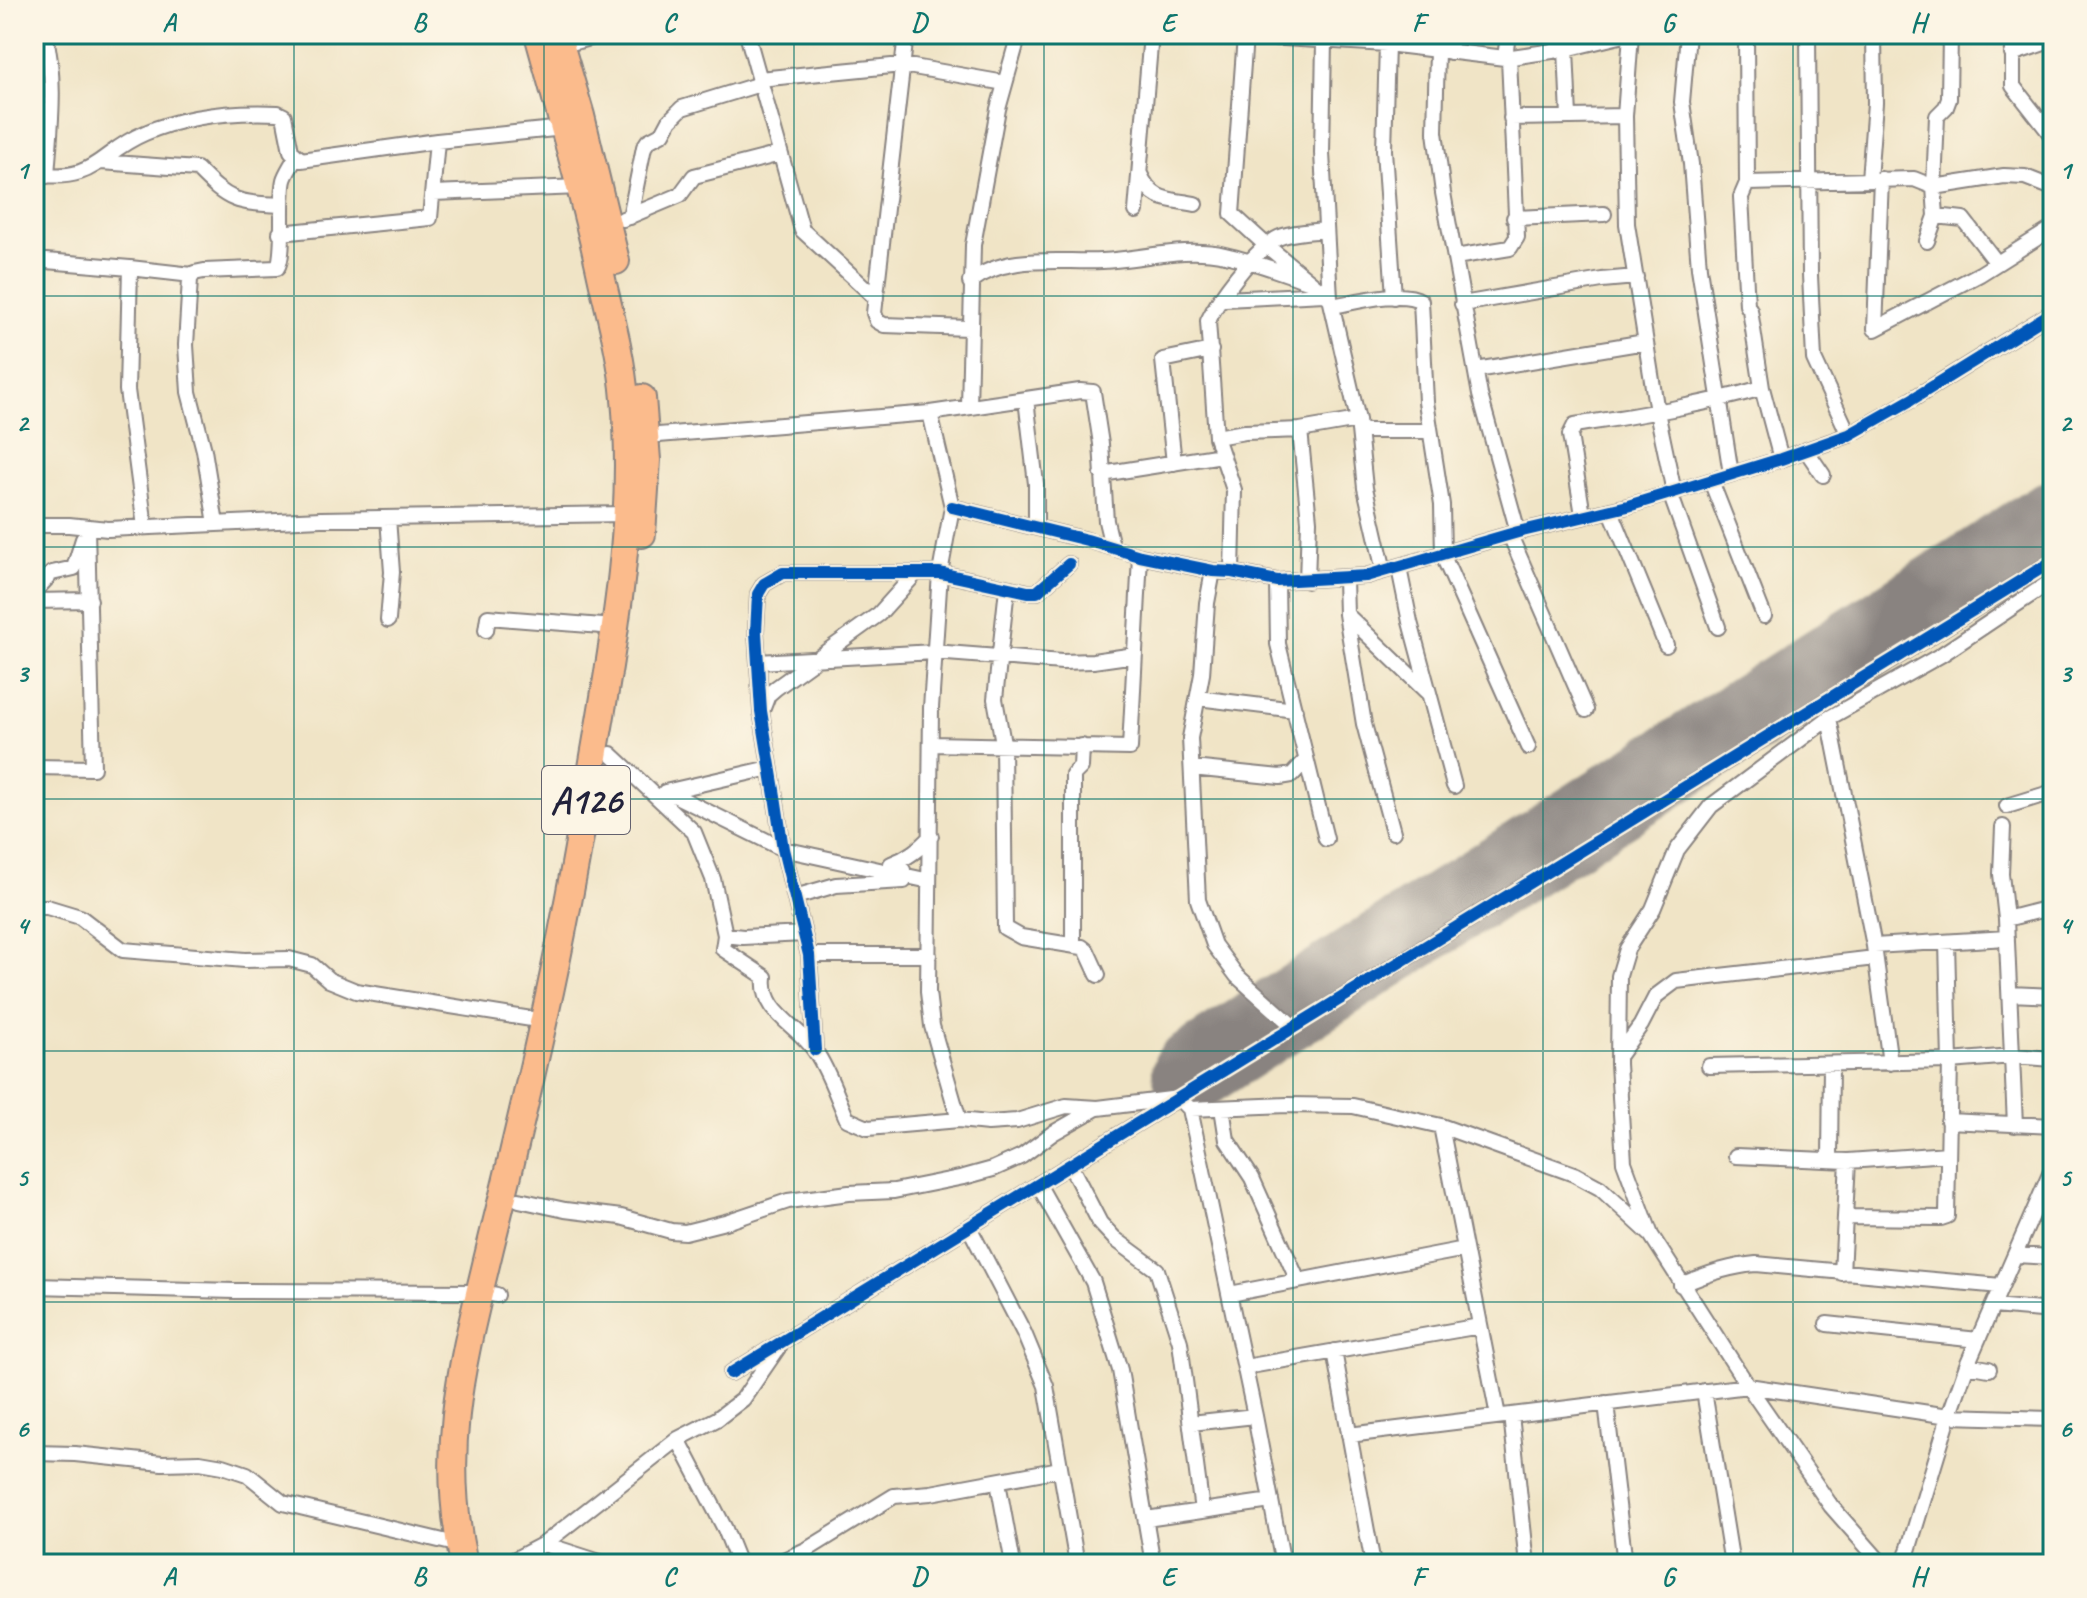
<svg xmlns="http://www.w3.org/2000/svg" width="2087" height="1598" font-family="Caveat,sans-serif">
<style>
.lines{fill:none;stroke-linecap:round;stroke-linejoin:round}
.runway{stroke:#898380;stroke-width:80}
.street-casing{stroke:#898380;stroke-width:18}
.highway-casing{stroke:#898380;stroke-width:30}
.street{stroke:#fff;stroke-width:14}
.highway{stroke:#fbbb8c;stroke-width:26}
.cycleway-casing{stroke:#fcf5e5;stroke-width:17}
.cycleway{stroke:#0057b8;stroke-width:12}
.grid{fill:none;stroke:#0f766e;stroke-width:2;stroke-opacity:0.55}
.labels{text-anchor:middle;stroke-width:6;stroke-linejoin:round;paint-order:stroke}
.shield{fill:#fcf5e5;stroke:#63616e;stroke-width:2}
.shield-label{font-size:38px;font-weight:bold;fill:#22223b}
.neatline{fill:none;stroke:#0f766e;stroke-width:3}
.grid-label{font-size:26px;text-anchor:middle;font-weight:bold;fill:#0f766e}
</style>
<rect width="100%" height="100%" fill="#fcf5e5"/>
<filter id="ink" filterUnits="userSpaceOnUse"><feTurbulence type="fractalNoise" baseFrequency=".0125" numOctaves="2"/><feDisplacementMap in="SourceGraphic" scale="16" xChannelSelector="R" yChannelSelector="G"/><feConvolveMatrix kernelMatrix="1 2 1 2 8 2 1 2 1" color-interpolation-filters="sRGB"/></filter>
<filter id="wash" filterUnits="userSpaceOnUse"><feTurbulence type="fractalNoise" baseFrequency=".006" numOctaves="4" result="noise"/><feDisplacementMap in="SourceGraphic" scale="32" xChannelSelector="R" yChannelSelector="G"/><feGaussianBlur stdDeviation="1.8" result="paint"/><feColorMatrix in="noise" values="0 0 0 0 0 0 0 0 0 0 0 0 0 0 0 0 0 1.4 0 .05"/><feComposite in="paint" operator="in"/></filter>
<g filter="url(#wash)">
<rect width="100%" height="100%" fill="#f0e4c6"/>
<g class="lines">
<!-- runway -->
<path class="runway" d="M 1192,1072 L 2053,520"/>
</g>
</g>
<g filter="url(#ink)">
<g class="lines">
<!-- street casing -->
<g class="street-casing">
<path id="street" d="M 45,34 C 57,80 50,129 47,176
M 747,34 L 802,230 L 876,298
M 906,34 L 874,313 L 877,321 L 884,325 L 969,328
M 1212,34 L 1387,44 L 1505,58 L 1566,49 L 1628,34
M 1631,34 L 1625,116 L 1627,224 L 1657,412 L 1674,492
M 1688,34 L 1682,102 L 1691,164 L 1699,268 L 1731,474
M 1746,34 L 1747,183
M 1808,34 L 1810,275 L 1814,359 L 1849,435
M 2013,34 L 2013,86 L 2053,137
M 1245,36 L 1232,214 L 1267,246 L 1330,298
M 1324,41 L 1322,153 L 1330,298 L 1358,420 L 1365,488 L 1384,571
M 1387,44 L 1384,150 L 1394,297
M 557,47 L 603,34
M 1566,49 L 1569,117
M 1437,50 L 1435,132 L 1443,193 L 1480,395 L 1518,532
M 1450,52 L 1452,34
M 2012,54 L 2053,40
M 1505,58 L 1508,34
M 759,79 L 902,65 L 1005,83
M 1511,118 L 1625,116
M 101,162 L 197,169 C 229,202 236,203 282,205
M 34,174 C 98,183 97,153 145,133 C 187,115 232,111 278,113 L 284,116 L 291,151 L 301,160 L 437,141
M 1140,174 C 1152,202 1169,199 1195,204
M 1869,179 L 1875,103 L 1874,34
M 1881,179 L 1875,329 L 1980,274 L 2053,228
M 433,193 L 580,187
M 1136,211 L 1151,34
M 1936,216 L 1963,219 L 1997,263
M 630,217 L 644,147 L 648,141 L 663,133 L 670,120 L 682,108 L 760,84
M 1514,218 L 1604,214
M 623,219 L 680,195 L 694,176 L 780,154
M 280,233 L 430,218 L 437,141 L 564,128
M 1927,241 L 1936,216 L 1934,187 L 1937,116 L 1946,107 L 1949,99 L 1950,34
M 1455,257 L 1510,248 L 1517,237 L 1509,58
M 34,260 L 130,268
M 970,282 C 1006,253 1060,263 1102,261 C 1144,259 1183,246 1225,255 C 1253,261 1281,272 1308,281
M 1219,302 L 1225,299 L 1324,294
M 1462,304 L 1602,280 L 1636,277
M 1333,306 C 1355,302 1402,289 1421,301 L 1426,402 L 1442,505 L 1443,556 L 1528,747
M 1476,370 L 1645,342
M 1026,399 L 1036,484 L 1036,526
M 969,407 L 973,245 L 998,109 L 1019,34
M 930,413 L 952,507 L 940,573 L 931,708 L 928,992 L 932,1026 L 959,1120
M 1300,430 L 1309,521 L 1307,581
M 1359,431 L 1430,431
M 646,436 L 930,413 L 1080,391 L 1093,392 L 1101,444 L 1106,521 L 1112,546
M 1216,437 L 1245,432 L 1300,430 L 1358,420
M 1806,450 L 1823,475
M 1781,459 L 1762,388 L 1750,310 L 1747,305 L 1741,197 L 1747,183 L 1914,179 L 1934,187 L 2004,176 L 2025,177 L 2053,188
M 1174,463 L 1163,360 L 1211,350
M 1102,474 L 1222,455
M 1711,481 L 1764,616
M 1670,493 L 1718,627
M 952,507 L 1087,540 L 1140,556 L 1213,571 L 1232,572 L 1277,581 L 1366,576 L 1518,532 L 1628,506 L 1781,459 L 1849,435 L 1911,400 L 2053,312
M 1611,511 L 1666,645
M 1583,515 L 1570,435 L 1575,425 C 1638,415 1700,406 1762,388
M 388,518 L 392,572 L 388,620
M 216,524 L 204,450 L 189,392 L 186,345 L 190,279 L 194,273 L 204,271 L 277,268 C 286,256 279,201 284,180 C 286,173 292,165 295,158
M 34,525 L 69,525 L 108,529 L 321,519 L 626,514
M 145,527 L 127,390 L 130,268 L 192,275
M 1510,535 L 1586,710
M 1399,568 L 1410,622 L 1454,786
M 1213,571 L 1207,603 L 1202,674 L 1190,738 L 1198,900 L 1214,945 L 1237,976 L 1294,1027
M 1232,572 L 1234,490 L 1216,437 L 1208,321 C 1219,297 1252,253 1276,239 C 1288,232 1310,232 1325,230
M 1345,579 L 1346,614 L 1428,693
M 1277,581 L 1278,644 L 1326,839
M 1007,588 L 995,699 L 1003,743 L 1005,928 L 1021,937 L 1082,947 L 1087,951 L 1098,975
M 34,592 L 52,573 L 74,568 L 83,539
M 34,601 L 90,600
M 1346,614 L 1364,724 L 1393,832
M 486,630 L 488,617 L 615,627
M 758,662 L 934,652 L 1062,662 L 1093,661 L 1135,655
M 1198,698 L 1295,710
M 763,708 L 768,695 L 776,688 L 879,614 L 916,573
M 1829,718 L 1874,946 L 1890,1063
M 931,744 L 1130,748 L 1140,556
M 611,754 L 694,832 L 713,879 L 725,935 L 723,949 L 765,977 C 761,1013 798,1025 815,1051 C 829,1071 837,1097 847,1119 L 868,1128 L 959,1120 L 988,1123 L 1017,1121 L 1066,1106 L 1098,1108 L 1179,1098 L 1190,1109 L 1288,1105 L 1353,1106 L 1441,1126 L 1574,1174 L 1600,1188 L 1651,1235
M 34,767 L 93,768 L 87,528
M 1192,768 L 1280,777 L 1292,775 L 1306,760
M 665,792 L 770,768
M 668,792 L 783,849 L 925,880
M 2007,806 L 2053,792
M 2003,827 L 2001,874 L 2006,919 L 2015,1125
M 903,870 L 891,864 C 908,858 919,849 931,836
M 795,897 L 836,885 L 904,881
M 34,907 L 47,907 L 80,917 L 123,950 L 245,960 L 289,959 L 312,965 L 329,980 L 356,991 L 544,1021
M 2006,919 L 2053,907
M 725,935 L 743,937 L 804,934
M 1073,945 L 1073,775 L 1081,767 L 1082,746
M 1874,946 L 2007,938
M 809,955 L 929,955
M 2010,994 L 2053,996
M 815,1050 L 809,955 L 783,849 L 775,796 L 761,711 L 756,632 L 758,594 L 764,584 L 783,573 L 940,573 L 1028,592 L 1037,592 L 1069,564
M 1620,1054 L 1641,1025 L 1656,996 L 1676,981 L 1875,958
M 1709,1066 L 1950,1061 L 2013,1056 L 2053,1059
M 1222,1108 L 1227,1140 L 1252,1178 L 1298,1281
M 1190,1109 L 1255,1416 L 1283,1564
M 1948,1121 L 2053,1126
M 1441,1126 L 1498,1416
M 1736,1156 L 1848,1161 L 1948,1154
M 1830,1159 L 1831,1064
M 1070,1165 L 1100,1223 L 1115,1239 L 1157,1270 L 1180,1342 L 1202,1511
M 1038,1184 L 1093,1282 L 1120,1370 L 1153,1564
M 519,1200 L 565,1210 L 621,1217 L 671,1231 L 685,1232 L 729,1221 L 788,1201 L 849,1193 L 894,1191 L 964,1177 L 993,1169 L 1022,1156 L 1053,1133 L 1097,1108
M 1846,1217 L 1941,1218 L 1947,1216 L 1950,1061 L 1947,942
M 969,1227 L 1024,1333 L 1046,1386 L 1077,1564
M 2015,1255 L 2053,1257
M 1842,1273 L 1848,1161
M 1681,1285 C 1706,1274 1729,1266 1756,1264 L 2001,1286
M 34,1286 L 235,1291 L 480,1292 L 497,1295
M 1230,1294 L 1465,1249
M 1993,1306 L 2053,1311
M 2051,1311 L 2053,1341
M 1827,1324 L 1978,1340
M 1334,1351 L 1373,1564
M 1967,1365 L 1989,1369
M 1245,1367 L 1480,1326
M 731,1373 L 2053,561
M 1704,1391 L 1732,1564
M 1606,1403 L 1625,1564
M 1511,1415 L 1527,1564
M 1191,1423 L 1255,1416
M 1349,1435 L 1748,1386 L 1949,1416 L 2053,1419
M 678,1439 L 725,1529 L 739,1564
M 34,1453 L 75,1454 L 162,1463 L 200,1462 L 223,1466 L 247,1474 L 283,1503 L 460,1545
M 998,1482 L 1013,1564
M 1146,1519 L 1271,1501
M 544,1544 L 606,1564
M 506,1564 L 544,1544 L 678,1439 L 717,1419 L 743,1399 L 780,1345
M 775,1564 L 808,1549 L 894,1496 L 931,1493 L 1060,1469
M 1882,1564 L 1831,1506 L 1748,1386 L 1651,1235 L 1624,1162 L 1618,1064 L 1619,976 L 1627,949 L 1653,909 L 1677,850 L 1711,806 L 1829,718 L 1941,655 L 2053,580
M 1904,1564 L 1949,1416 L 1967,1365 L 2053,1167"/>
</g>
<!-- highway casing -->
<g class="highway-casing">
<path id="highway" d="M 557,34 L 581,116 L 616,261
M 642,534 L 647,460 L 642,398
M 464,1564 C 438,1447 463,1361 490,1248 C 509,1172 527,1095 544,1019 C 564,930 580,840 595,750 C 615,635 636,516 625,399 C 622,360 612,322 603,284 C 585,200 561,117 538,34"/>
</g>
<!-- street -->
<use href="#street" class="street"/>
<!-- highway -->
<use href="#highway" class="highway"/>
<!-- cycleway casing -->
<g class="cycleway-casing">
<path id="cycleway" d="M 952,507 L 1087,540 L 1140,556 L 1213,571 L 1232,572 L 1277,581 L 1366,576 L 1518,532 L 1628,506 L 1781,459 L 1849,435 L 1911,400 L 2053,312
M 815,1050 L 809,955 L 783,849 L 775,796 L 761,711 L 756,632 L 758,594 L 764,584 L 783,573 L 940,573 L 1028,592 L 1037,592 L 1069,564
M 731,1373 L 2053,561"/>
</g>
<!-- cycleway -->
<use href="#cycleway" class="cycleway"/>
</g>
</g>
<!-- grid -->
<path class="grid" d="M 294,34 L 294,1564M 544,34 L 544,1564M 794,34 L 794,1564M 1044,34 L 1044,1564M 1293,34 L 1293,1564M 1543,34 L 1543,1564M 1793,34 L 1793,1564M 34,296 L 2053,296M 34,547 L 2053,547M 34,799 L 2053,799M 34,1051 L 2053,1051M 34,1302 L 2053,1302"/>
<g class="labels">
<!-- shield labels -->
<rect class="shield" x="542" y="766" width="88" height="68" rx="6"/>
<g class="shield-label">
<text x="586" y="813">A126</text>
</g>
</g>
<!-- margin -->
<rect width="2087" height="1598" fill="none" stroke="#fcf5e5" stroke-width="88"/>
<rect x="44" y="44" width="1999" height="1510" class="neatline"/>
<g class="grid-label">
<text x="169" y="31">A</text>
<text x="419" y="31">B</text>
<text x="669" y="31">C</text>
<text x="919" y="31">D</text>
<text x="1168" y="31">E</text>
<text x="1418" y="31">F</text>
<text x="1668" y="31">G</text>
<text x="1918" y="31">H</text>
<text x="22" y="179">1</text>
<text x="2065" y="179">1</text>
<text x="22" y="431">2</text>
<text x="2065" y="431">2</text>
<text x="22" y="682">3</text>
<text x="2065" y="682">3</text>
<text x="22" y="934">4</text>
<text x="2065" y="934">4</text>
<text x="22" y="1186">5</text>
<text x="2065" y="1186">5</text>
<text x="22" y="1437">6</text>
<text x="2065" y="1437">6</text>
<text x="169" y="1585">A</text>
<text x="419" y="1585">B</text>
<text x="669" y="1585">C</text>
<text x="919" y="1585">D</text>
<text x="1168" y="1585">E</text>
<text x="1418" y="1585">F</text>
<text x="1668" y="1585">G</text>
<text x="1918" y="1585">H</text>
</g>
</svg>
